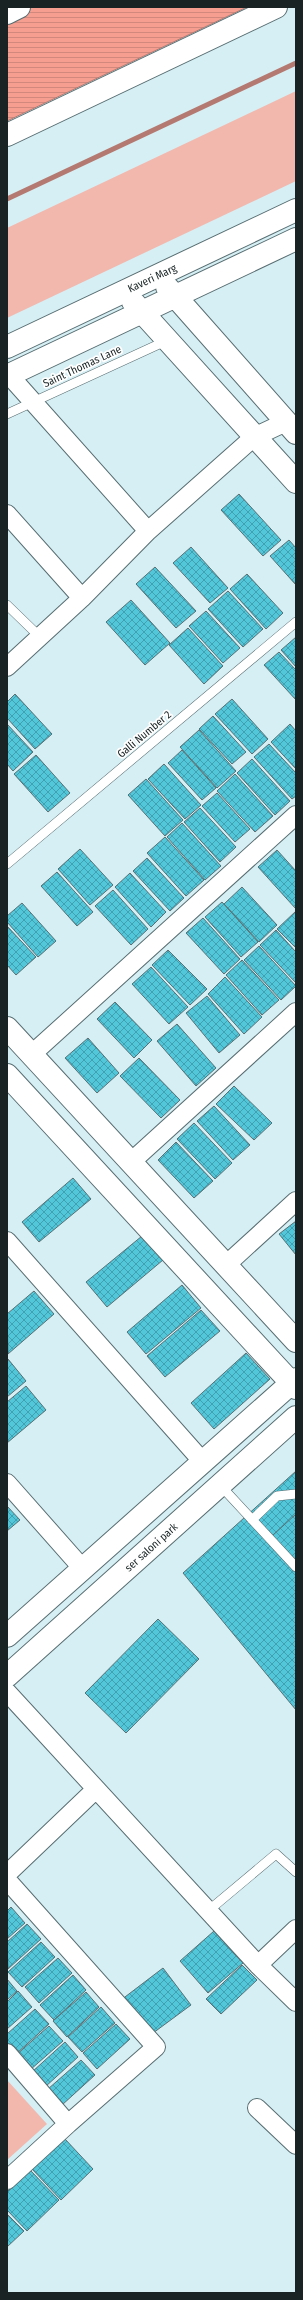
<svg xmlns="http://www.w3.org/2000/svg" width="303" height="2300" font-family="'Fira Sans Condensed',sans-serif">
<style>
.green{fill:#f2b8ae}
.water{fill:url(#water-rules);stroke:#b47970}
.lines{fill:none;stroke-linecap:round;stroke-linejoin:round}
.stream{stroke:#b47970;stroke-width:5}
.building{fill:url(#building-cross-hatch);stroke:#597074}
.lane-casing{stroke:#576d71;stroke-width:10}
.street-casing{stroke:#576d71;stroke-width:20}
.secondary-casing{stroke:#576d71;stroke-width:24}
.highway-casing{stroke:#576d71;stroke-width:24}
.lane{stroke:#fff;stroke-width:9}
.street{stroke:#fff;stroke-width:18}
.secondary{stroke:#fff;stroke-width:22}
.highway{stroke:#fff;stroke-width:22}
.labels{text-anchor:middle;stroke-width:3.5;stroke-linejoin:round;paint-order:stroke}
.street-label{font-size:11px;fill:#192324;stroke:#fff}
</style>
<defs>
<pattern id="water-rules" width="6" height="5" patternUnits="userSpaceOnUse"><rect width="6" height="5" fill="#f69e90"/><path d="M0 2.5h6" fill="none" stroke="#d2887c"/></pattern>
<pattern id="building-cross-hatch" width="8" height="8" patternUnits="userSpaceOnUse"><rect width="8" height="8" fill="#51c7d9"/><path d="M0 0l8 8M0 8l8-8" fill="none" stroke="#42a1b0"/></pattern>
</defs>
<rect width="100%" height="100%" fill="#d6eff4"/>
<!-- green -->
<path class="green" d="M 296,91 L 296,181 L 7,318 L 7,228 Z
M 7,2080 L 47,2124 L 7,2160 Z"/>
<!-- water -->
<path class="water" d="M 7,7 L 247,7 L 7,121 Z"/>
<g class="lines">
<!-- stream -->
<path class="stream" d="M 7,199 L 296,63"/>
</g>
<!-- building -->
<path class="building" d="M 239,494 L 281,540 L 263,556 L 221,510 Z
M 289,540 L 296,548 L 296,585 L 270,556 Z
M 191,547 L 228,588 L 210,603 L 173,563 Z
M 155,567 L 196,611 L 176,628 L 136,584 Z
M 247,574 L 283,613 L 266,629 L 230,589 Z
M 228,591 L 263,629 L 243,647 L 208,609 Z
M 131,600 L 170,643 L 145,665 L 106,622 Z
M 206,611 L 240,648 L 223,663 L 189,626 Z
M 188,628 L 223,666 L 204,684 L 169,645 Z
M 296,637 L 296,667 L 281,650 Z
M 279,652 L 296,670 L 296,700 L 264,665 Z
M 15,694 L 52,734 L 35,749 L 7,718 L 7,702 Z
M 232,699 L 268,739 L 252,754 L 215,714 Z
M 213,716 L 246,752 L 232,764 L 199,729 Z
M 7,724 L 33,752 L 13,771 L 7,764 Z
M 290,724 L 296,731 L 296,769 L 271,742 Z
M 199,730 L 236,771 L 217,788 L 180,747 Z
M 269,744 L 296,773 L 296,796 L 292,799 L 254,757 Z
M 182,750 L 216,788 L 202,800 L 168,763 Z
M 36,755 L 70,793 L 48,812 L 14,774 Z
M 252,759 L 290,801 L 275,815 L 237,773 Z
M 164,764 L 201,805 L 185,819 L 148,779 Z
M 235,774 L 273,816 L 255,832 L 217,791 Z
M 146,779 L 183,820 L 165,836 L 128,795 Z
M 217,793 L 250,829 L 235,842 L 202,806 Z
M 200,808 L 236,847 L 220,862 L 184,822 Z
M 182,823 L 221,866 L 205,880 L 167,837 Z
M 165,837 L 204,880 L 186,896 L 147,853 Z
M 80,849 L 113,885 L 90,905 L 58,869 Z
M 277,850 L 296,871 L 296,909 L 258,867 Z
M 147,858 L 184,898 L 170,911 L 133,871 Z
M 57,872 L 93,912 L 77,926 L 41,886 Z
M 130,873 L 166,912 L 151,927 L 115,887 Z
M 242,887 L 277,925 L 259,942 L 224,904 Z
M 113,890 L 148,929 L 131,945 L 95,906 Z
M 222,902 L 258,942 L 241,957 L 205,917 Z
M 22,903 L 56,941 L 38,957 L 7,922 L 7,916 Z
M 296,911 L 296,948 L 277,929 Z
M 203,918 L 240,959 L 224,974 L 186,933 Z
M 7,926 L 36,957 L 16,975 L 7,965 Z
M 276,930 L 296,952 L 296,983 L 260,945 Z
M 259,946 L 296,986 L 281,1000 L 244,960 Z
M 168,950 L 207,989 L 190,1005 L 152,965 Z
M 242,960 L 279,1000 L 262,1015 L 226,975 Z
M 151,967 L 188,1007 L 169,1024 L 132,984 Z
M 225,977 L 262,1017 L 244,1034 L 208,994 Z
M 207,996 L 240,1035 L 219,1053 L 186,1013 Z
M 115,1002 L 152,1040 L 134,1058 L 97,1019 Z
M 177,1024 L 216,1068 L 196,1086 L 157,1041 Z
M 88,1038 L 119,1073 L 97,1093 L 65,1058 Z
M 139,1058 L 180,1100 L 161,1118 L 120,1076 Z
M 234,1086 L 272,1123 L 254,1140 L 216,1104 Z
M 214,1106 L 250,1145 L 233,1160 L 197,1121 Z
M 194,1123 L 232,1163 L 215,1179 L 177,1139 Z
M 176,1142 L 213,1181 L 194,1198 L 158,1160 Z
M 73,1178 L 91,1199 L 39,1242 L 22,1222 Z
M 296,1221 L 296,1255 L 279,1234 Z
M 142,1236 L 163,1260 L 107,1307 L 86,1282 Z
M 182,1285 L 201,1308 L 146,1354 L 127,1332 Z
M 34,1291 L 54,1314 L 8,1354 L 7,1314 Z
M 201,1310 L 220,1331 L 165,1377 L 147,1356 Z
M 246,1353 L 270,1379 L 214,1429 L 191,1403 Z
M 8,1359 L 26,1381 L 7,1397 L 7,1360 Z
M 26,1386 L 46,1410 L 7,1443 L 7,1402 Z
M 296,1471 L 296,1710 L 183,1573 Z
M 7,1506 L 20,1520 L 7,1531 Z
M 296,1514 L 296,1562 L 272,1536 Z
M 158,1619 L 199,1659 L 126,1733 L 85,1693 Z
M 11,1907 L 25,1923 L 7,1939 L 7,1911 Z
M 27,1924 L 41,1939 L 8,1969 L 7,1942 Z
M 214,1931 L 243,1963 L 208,1993 L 180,1961 Z
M 41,1942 L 55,1957 L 22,1987 L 8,1972 Z
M 58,1958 L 72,1973 L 39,2003 L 25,1987 Z
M 242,1965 L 257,1980 L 221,2014 L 206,1999 Z
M 163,1968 L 191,2005 L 149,2036 L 121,2000 Z
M 73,1975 L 86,1990 L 54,2020 L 40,2005 Z
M 7,1979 L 17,1991 L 7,2000 Z
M 18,1991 L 32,2007 L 7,2029 L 7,2002 Z
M 86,1992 L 99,2007 L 67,2037 L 53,2021 Z
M 101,2007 L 115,2023 L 82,2052 L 68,2037 Z
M 35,2009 L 49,2024 L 16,2054 L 7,2044 L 7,2034 Z
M 116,2024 L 130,2039 L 97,2069 L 83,2053 Z
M 49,2026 L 63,2041 L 30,2070 L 16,2055 Z
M 65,2042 L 78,2057 L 45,2087 L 32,2072 Z
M 81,2060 L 95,2075 L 62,2105 L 48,2089 Z
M 65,2139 L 93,2169 L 61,2200 L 32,2169 Z
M 30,2170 L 59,2200 L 27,2231 L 7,2210 L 7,2192 Z
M 7,2214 L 24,2231 L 7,2247 Z"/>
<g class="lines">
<!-- lane casing -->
<g class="lane-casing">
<path id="lane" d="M 7,414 L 168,340
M 7,605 L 40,637
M 7,864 L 296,622
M 220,1485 L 296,1567
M 252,1520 L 277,1496 L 296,1494
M 208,1911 L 276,1854 L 296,1872"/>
</g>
<!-- street casing -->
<g class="street-casing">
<path id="street" d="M 9,375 L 148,531
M 7,514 L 82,598
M 7,667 L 82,598 L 148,531 L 254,437 L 286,422
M 32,1054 L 296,815
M 131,1162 L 296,1012
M 7,1241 L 203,1462
M 226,1265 L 296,1201
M 7,1483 L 83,1569
M 7,1692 L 258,1965 L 296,2002
M 7,1874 L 95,1790
M 7,1880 L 156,2047 L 68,2124
M 258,1965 L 296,1929
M 7,2053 L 68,2124 L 7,2180
M 257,2108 L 296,2145"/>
</g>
<!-- secondary casing -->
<g class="secondary-casing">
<path id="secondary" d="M 7,135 L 276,7
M 167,287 L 296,433
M 133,302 L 296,482
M 7,347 L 296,210
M 7,376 L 296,239
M 7,1028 L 296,1341
M 7,1075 L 296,1388
M 7,1636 L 296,1379
M 7,1676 L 296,1417"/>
</g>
<!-- highway casing -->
<g class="highway-casing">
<path id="highway" d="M 7,13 L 19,7"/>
</g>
<!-- lane -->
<use href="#lane" class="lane"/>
<!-- street -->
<use href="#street" class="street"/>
<!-- secondary -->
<use href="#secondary" class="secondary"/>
<!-- highway -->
<use href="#highway" class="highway"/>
</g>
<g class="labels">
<!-- street labels -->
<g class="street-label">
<text transform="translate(152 278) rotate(-25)" y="4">Kaveri Marg</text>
<text transform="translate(82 366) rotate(-25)" y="4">Saint Thomas Lane</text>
<text transform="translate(144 734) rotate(-40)" y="4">Galli Number 2</text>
<text transform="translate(151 1547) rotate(-42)" y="4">ser saloni park</text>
</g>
</g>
<!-- border -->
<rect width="303" height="2300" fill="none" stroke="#192324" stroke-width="16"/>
</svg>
